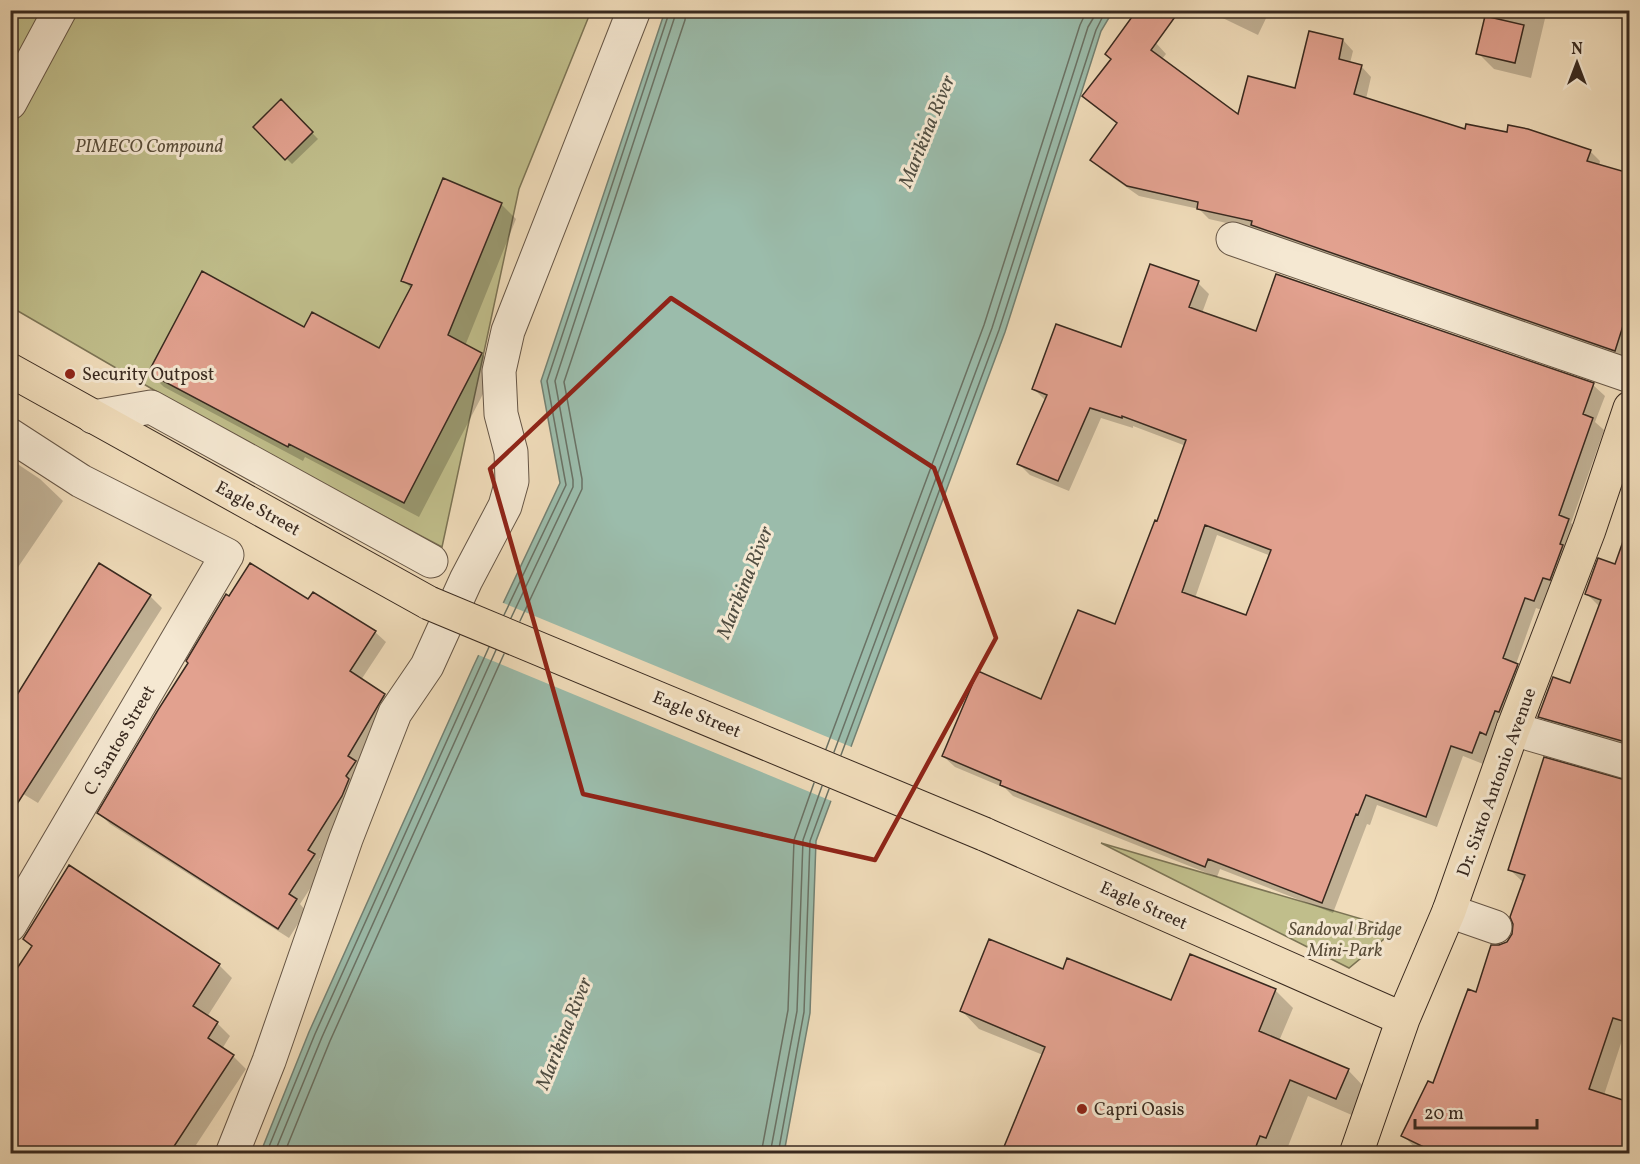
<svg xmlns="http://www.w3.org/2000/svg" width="1640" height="1164" font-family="Vollkorn,serif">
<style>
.green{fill:#c0be8b;stroke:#7c7455;stroke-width:1.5}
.water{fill:#9bbcab;stroke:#738173;stroke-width:1.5}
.pier{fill:#f0dcba}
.shadow{fill:#0003;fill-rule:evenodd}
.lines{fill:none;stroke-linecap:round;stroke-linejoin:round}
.shore{stroke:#6a7265;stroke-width:1.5}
.building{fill:#e2a18f;stroke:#38291f;stroke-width:1.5;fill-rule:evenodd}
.minor-casing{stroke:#665646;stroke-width:35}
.major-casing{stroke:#38291f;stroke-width:35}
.minor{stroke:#f5e8d2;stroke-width:33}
.major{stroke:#f0dcba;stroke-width:33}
.major-bridge-casing{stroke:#38291f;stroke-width:35;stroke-linecap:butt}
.major-bridge{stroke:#f0dcba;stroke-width:33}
.marked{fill:none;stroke:#8f2418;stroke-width:4.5;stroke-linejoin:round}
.poi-dot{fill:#8f2418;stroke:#f5e8d2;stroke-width:2}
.labels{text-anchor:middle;stroke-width:6;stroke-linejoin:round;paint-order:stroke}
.park-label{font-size:18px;font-style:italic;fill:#5a4e3a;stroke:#f5e8d2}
.poi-label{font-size:18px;fill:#38291f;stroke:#f5e8d2;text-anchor:start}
.street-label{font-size:18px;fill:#38291f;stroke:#f5e8d2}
.water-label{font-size:20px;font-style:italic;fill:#514e42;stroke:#f5e8d2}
</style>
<rect width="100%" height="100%" fill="#f0dcba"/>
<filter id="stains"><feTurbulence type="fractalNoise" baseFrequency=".00333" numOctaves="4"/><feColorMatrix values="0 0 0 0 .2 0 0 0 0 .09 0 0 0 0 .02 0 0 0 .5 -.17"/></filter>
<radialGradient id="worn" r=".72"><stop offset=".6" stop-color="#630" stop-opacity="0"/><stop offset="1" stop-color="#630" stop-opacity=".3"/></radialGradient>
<!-- green -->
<path class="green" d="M 11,11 L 591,11 L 519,189 L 442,547 L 240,440 L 11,307 Z
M 1101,843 L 1396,929 L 1349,968 Z"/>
<!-- water -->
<path class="water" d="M 665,11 L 1113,11 L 1101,31 L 1005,332 L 816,841 L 810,1013 L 784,1153 L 260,1154 L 309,1032 L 474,665 L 560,483 L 541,381 Z"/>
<!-- pier -->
<path class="pier" d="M 501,602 L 854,748 L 834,802 L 476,654 Z"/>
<!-- shadow -->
<path class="shadow" d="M 1206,10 L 1270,10 L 1258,35 Z
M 1488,10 L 1547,10 L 1531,78 L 1494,69 L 1478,53 Z
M 1129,24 L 1156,43 L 1166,54 L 1162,59 L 1239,117 L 1295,90 L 1343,40 L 1353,51 L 1350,63 L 1361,66 L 1371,77 L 1366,99 L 1467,131 L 1590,151 L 1600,161 L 1599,166 L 1630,174 L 1630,348 L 1625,360 L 1263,235 L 1257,230 L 1209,219 L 1199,209 L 1139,196 L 1102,170 L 1092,160 L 1118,124 L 1084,96 L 1112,60 Z
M 281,101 L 318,139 L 292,164 L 255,127 Z
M 501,204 L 516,219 L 465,346 L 482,354 L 496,369 L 419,517 L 305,457 L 303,461 L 164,387 L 149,372 L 305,329 L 380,350 L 412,289 L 403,280 Z
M 1277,276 L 1593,385 L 1605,396 L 1595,422 L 1604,430 L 1571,523 L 1579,531 L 1545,611 L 1536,608 L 1516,664 L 1528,676 L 1491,743 L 1483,764 L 1463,756 L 1437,827 L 1377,805 L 1370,825 L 1367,824 L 1333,913 L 1220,869 L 1217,877 L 1013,796 L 1005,788 L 955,767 L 943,756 L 1042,701 L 1116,626 L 1158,523 L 1186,446 L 1133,426 L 1133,428 L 1101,418 L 1069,491 L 1030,475 L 1019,464 L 1046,401 L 1034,389 L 1122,349 L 1198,283 L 1209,294 L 1202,313 L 1257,333 ZM 1217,535 L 1271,556 L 1247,617 L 1195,598 Z
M 10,459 L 40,479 L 63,501 L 10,579 Z
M 1599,560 L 1630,571 L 1630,751 L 1552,729 L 1540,716 L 1571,685 L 1599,606 L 1586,593 Z
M 150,596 L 162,608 L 38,803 L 10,786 Z
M 309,601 L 375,632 L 386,642 L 361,680 L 384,695 L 395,706 L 353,807 L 319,860 L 325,866 L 300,904 L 306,911 L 289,938 L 110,824 L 99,813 Z
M 1625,783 L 1630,783 L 1630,1033 L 1625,1031 L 1604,1095 L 1630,1104 L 1630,1154 L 1427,1154 L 1415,1148 L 1403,1135 L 1433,1085 L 1499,947 L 1508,943 L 1514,934 L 1524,883 L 1509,869 Z
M 24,939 L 219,965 L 232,978 L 207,1017 L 217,1023 L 230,1036 L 222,1049 L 233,1056 L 246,1069 L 196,1145 L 207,1154 L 10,1154 L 33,947 Z
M 1064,971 L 1172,1002 L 1275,990 L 1293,1008 L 1279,1041 L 1348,1070 L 1365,1088 L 1354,1116 L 1308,1096 L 1285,1154 L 1002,1154 L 1043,1055 L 979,1029 L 962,1011 Z"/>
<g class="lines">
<!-- shore -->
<path class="shore" d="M 504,615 L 566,485 L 547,381 L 670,10
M 511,618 L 573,487 L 573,480 L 555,381 L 677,10
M 520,621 L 582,489 L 582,479 L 564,382 L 685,20 L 686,10
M 826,749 L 984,325 L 1080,25 L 1087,10
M 834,752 L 992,328 L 1088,27 L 1098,10
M 841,755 L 999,330 L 1096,30 L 1106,10
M 266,1154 L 315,1034 L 489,647
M 274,1154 L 322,1037 L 496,650
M 284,1154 L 330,1041 L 504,654
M 761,1154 L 788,1010 L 794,840 L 814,783
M 770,1154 L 797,1011 L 803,840 L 822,786
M 778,1154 L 804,1012 L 810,841 L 829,789"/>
</g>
<!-- building -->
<path class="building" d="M 1137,10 L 1180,10 L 1151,50 L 1238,114 L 1248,76 L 1295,88 L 1309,31 L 1343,39 L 1339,59 L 1362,65 L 1354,94 L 1465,129 L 1466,124 L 1507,132 L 1508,125 L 1528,129 L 1591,150 L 1587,161 L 1629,173 L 1629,307 L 1615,351 L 1251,225 L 1252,221 L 1197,209 L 1198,202 L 1127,186 L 1090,160 L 1117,123 L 1082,96 L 1111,59 L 1105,54 Z
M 1485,16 L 1524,25 L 1515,63 L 1476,54 Z
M 281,99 L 313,132 L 285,160 L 253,127 Z
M 443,178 L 502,203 L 448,335 L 482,353 L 404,503 L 289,444 L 288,447 L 148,373 L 202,271 L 304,327 L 312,312 L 379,348 L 412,285 L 401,281 Z
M 1150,264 L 1199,281 L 1189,307 L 1256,331 L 1276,274 L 1594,383 L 1583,414 L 1593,418 L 1559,515 L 1569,519 L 1560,544 L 1563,545 L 1550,580 L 1543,578 L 1534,601 L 1525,598 L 1503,658 L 1518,664 L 1499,712 L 1495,711 L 1486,735 L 1480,732 L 1472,753 L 1451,746 L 1426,817 L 1366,795 L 1358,815 L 1356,814 L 1322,903 L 1208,859 L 1205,867 L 1000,785 L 1001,781 L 942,756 L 978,671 L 1041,699 L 1078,610 L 1115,624 L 1155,520 L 1157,521 L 1186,440 L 1122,416 L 1122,418 L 1090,408 L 1058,481 L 1017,464 L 1047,395 L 1032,389 L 1056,324 L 1121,347 ZM 1205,525 L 1271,550 L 1246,615 L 1182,592 Z
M 1626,533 L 1629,534 L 1629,743 L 1538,717 L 1553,677 L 1570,683 L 1601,600 L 1585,594 L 1598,558 L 1615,564 Z
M 99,563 L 151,595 L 10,815 L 10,706 Z
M 250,563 L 308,599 L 313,592 L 376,631 L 350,671 L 385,694 L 348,756 L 356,761 L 346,776 L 349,779 L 342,796 L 308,850 L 315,854 L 289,894 L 297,899 L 278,929 L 97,813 L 158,710 L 188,663 L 186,661 L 226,594 L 229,596 Z
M 1544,757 L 1629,781 L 1629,1023 L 1613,1018 L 1589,1089 L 1629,1102 L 1629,1154 L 1438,1154 L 1401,1136 L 1428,1081 L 1433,1083 L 1468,989 L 1476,992 L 1491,945 L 1499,945 L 1507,942 L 1512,934 L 1513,924 L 1510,917 L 1525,875 L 1508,870 Z
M 69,865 L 220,964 L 193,1006 L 218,1022 L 208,1038 L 234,1055 L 169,1154 L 10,1154 L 10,979 L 32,946 L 23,939 Z
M 989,939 L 1063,969 L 1067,958 L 1171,1000 L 1190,954 L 1276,989 L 1259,1031 L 1349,1069 L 1336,1099 L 1290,1080 L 1266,1138 L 1260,1136 L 1253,1154 L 1001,1154 L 1045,1047 L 960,1011 Z"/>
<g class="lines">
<!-- minor casing -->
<g class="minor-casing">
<path id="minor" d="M 10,103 L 60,10
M 1233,239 L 1630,376
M 93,417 L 151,407 L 431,561
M 10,435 L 81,481 L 227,555 L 10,925
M 1513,729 L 1630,763
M 1449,911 L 1495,927
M 232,1154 L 269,1061 L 346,839 L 395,713 L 427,666 L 466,580 L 505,506 L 512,481 L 511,452 L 501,414 L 499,371 L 508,331 L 634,10"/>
</g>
<!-- major casing -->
<g class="major-casing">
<path id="major" d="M 10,370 L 429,603
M 984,834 L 1403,1019
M 1356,1154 L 1403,1019 L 1449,911 L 1513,729 L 1589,530 L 1630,408"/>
</g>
<!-- minor -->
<use href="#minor" class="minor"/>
<!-- major -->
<use href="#major" class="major"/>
<!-- major-bridge casing -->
<g class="major-bridge-casing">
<path id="major-bridge" d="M 429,603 L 984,834"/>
</g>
<!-- major-bridge -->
<use href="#major-bridge" class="major-bridge"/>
</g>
<!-- marked area -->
<path class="marked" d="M 671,298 L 934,468 L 996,638 L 875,860 L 583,794 L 490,469 Z"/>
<!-- markers -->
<g class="poi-dot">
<circle cx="70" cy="374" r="6"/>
<circle cx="1082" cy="1109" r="6"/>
</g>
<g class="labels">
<!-- park labels -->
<g class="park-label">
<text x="149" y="152">PIMECO Compound</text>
<text x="1345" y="935">Sandoval Bridge<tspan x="1345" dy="21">Mini-Park</tspan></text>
</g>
<!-- poi labels -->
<g class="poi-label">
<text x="82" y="380">Security Outpost</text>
<text x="1094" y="1115">Capri Oasis</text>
</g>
<!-- street labels -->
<g class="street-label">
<text transform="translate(258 508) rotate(29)" y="6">Eagle Street</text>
<text transform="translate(697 714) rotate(23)" y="6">Eagle Street</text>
<text transform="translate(119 740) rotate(-60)" y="6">C. Santos Street</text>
<text transform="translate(1496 782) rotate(-70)" y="6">Dr. Sixto Antonio Avenue</text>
<text transform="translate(1144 905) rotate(24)" y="6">Eagle Street</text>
</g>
<!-- water labels -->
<g class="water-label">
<text transform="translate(926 131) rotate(-68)" y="7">Marikina River</text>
<text transform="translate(744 582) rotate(-68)" y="7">Marikina River</text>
<text transform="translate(563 1033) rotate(-68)" y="7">Marikina River</text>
</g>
</g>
<!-- margin -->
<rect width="1640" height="1164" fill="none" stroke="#f0dcba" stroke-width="36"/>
<rect x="12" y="12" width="1616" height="1140" fill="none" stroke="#38291f" stroke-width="3"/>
<rect x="18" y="18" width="1604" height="1128" fill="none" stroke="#38291f" stroke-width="1.5"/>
<!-- north arrow -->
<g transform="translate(1577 63)" stroke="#f5e8d2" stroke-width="4.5" paint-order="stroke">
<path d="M0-4.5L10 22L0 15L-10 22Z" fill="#38291f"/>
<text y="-9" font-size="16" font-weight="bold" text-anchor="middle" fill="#38291f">N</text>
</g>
<!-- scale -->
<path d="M1415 1119v9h122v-9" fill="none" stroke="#38291f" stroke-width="3"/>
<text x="1424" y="1119" font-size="18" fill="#38291f" stroke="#f5e8d2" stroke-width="4.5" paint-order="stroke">20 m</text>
<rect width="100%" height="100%" filter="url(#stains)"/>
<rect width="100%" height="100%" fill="url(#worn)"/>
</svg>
